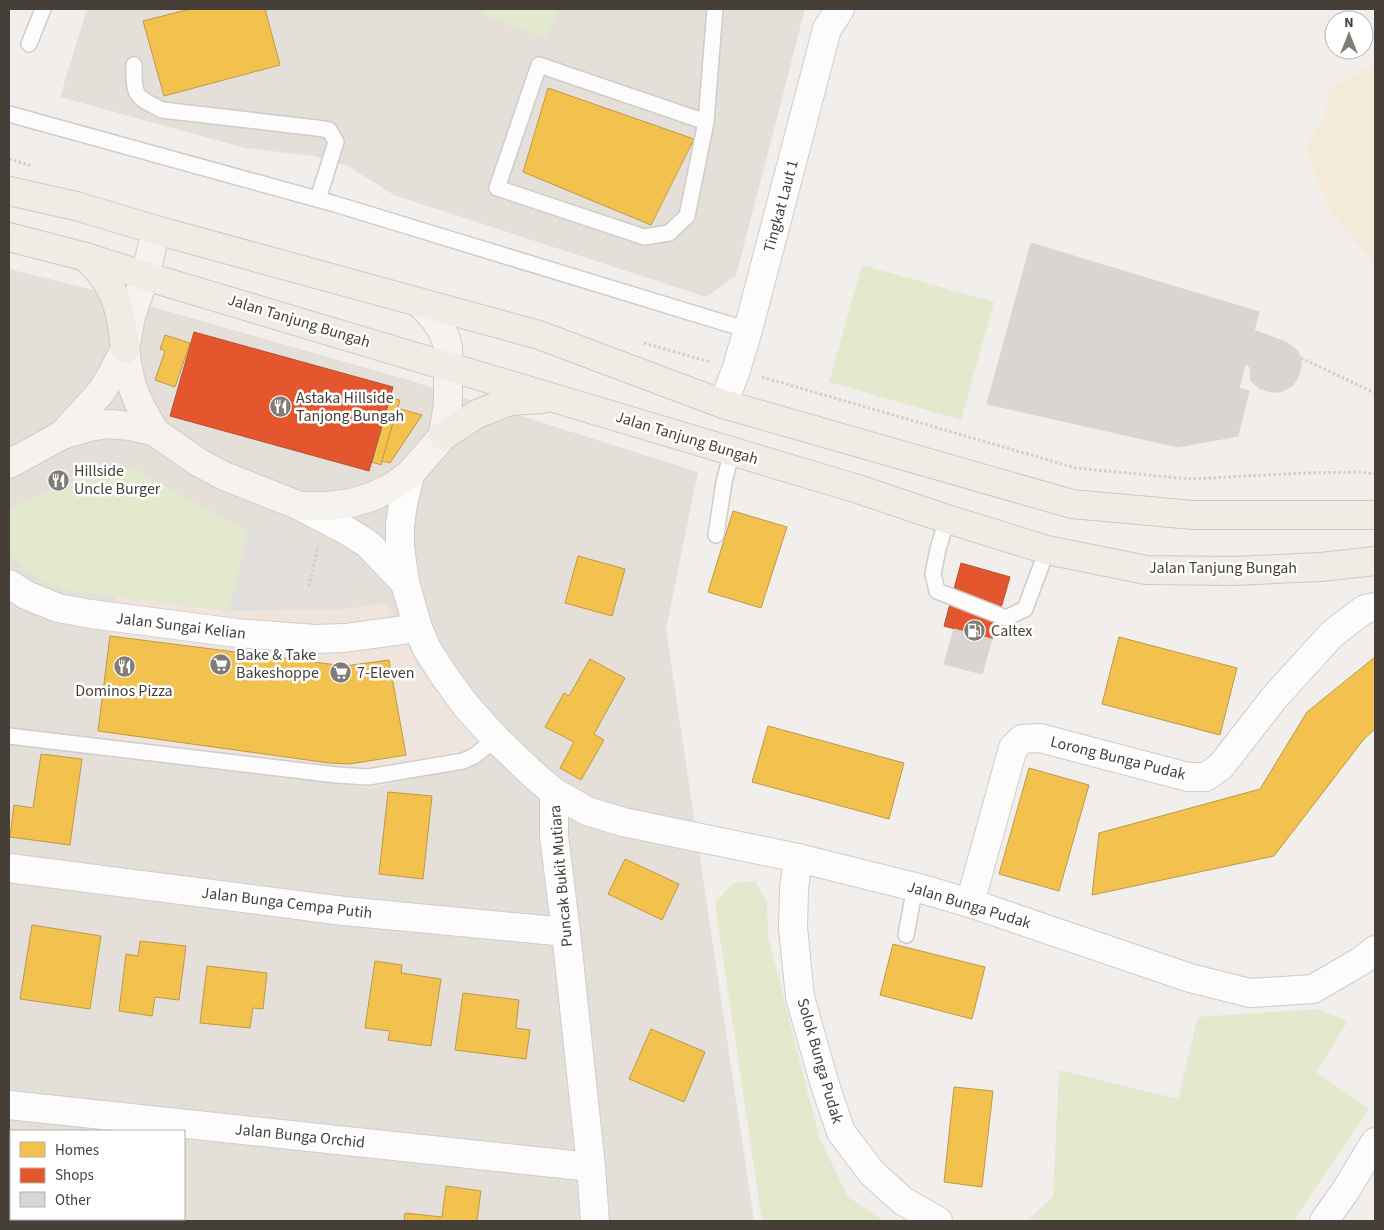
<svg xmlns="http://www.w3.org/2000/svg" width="1384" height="1230" font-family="'Source Sans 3',sans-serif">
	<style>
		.residential { fill: #e5dfd9; fill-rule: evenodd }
		.commercial { fill: #f0e5dc }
		.green { fill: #e2e9cd }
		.sand { fill: #f3ead7 }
		.parking { fill: #e2dfdc }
		.homes { fill: #f2c14e; stroke: #be9a47 }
		.shops { fill: #e4572e; stroke: #b55031 }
		.building { fill: #d9d5d2; stroke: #d9d5d1 }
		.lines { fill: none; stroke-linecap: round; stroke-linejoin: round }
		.lane-casing { stroke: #cfccc9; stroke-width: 18 }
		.street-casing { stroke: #cfccc9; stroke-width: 30 }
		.secondary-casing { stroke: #d1cbc4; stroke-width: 30 }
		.primary-casing { stroke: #d2c8ba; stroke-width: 30 }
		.path { stroke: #d1cecb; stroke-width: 3; stroke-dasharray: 2.5 2.5; stroke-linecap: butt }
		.lane { stroke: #fdfcfc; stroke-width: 15 }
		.street { stroke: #fdfcfc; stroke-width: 28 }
		.secondary { stroke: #f6f3ef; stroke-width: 28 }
		.primary { stroke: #f0ebe5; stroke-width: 28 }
		.labels { text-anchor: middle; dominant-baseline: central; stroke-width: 5; stroke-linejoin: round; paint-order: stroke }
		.street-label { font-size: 16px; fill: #463f38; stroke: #fff }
		.poi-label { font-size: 16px; fill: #463f38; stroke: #fff; text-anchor: start }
	</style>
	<rect width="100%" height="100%" fill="#f1eeeb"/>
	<!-- residential -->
	<g class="residential">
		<path d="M87,9h718l-69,267 -30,21 -312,-102 -46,-29 -34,-10 -69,-8 -185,-51z"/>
		<path d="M9,269l77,19 319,91 293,93 -32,157 88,592h-745zM11,1131h173v88h-173z"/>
	</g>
	<!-- commercial -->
	<path class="commercial" d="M116,596l112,15 116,-2 43,-6 32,65 73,86 -17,12 -103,22 -278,-32z"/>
	<!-- green -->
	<g class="green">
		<path d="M486,9h72l-12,30 -62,-24z"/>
		<path d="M862,265l132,37 -33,118 -132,-38z"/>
		<path d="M121,466l18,5 51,30 58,30 -20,80 -165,-22 -21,-8 -33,-26v-46l95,-41z"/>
		<path d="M755,881l12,22 1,33 51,201 29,60 36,24h-122l-47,-318 18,-20z"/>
		<path d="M1318,1009l30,12 -32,51 53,37 -76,112h-266l26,-24 6,-127 119,29 20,-82z"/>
	</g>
	<!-- sand -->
	<path class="sand" d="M1375,64v200l-44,-52 -17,-41 -9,-27 18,-23 6,-32z"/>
	<!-- parking -->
	<path class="parking" d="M248,531l69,24 25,10 3,5 4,32 -1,4 -4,3 -116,2z"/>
	<!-- homes -->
	<g class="homes">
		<path d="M190,9h75l15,56 -116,31 -21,-75z"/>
		<path d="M548,88l146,51 -43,86 -128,-53z"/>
		<path d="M165,335l25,8 -15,44 -20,-7 10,-29 -5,-2z"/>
		<path d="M390,398l10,2 -19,65 -9,-3z"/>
		<path d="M397,408l25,7 -32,48 -8,-2z"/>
		<path d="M733,511l54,16 -26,81 -53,-16z"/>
		<path d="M578,556l47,13 -13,47 -47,-13z"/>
		<path d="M110,636l235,30 44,-6 17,95 -56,9 -21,-1 -231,-32z"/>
		<path d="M1119,637l118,31 -17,67 -118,-31z"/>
		<path d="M1375,657v72l-11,10 -90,117 -182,39 7,-62 161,-44 47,-77z"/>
		<path d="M590,659l35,19 -31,56 10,6 -23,40 -21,-12 14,-26 -29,-15 19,-34 5,3z"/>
		<path d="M768,726l136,37 -15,56 -137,-37z"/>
		<path d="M41,754l41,5 -12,86 -60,-8 4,-32 19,3z"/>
		<path d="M1029,768l60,17 -30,106 -60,-17z"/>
		<path d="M388,792l44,4 -9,83 -44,-5z"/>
		<path d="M625,859l54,25 -17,36 -54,-26z"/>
		<path d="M32,925l69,11 -11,73 -70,-10z"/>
		<path d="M140,941l46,5 -7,54 -24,-3 -3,19 -33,-5 7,-57 12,2z"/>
		<path d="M893,944l92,23 -13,52 -92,-24z"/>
		<path d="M375,961l27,4 -1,8 40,6 -10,67 -43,-6 2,-9 -25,-3z"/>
		<path d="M207,966l60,7 -4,36 -10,-1 -3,20 -50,-5z"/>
		<path d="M463,993l56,7 -3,28 14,2 -4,29 -71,-9z"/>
		<path d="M651,1029l54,23 -21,50 -55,-23z"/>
		<path d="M954,1087l39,4 -11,96 -38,-5z"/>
		<path d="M446,1186l35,5 -4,30h-73l1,-8 37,4z"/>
	</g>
	<!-- shops -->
	<g class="shops">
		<path d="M194,332l199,55 -24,84 -199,-55z"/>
		<path d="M961,563l49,14 -18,62 -48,-13z"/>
	</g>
	<!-- building -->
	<g class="building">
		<path d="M1031,243l228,69 -20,76 10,3 -11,45 -60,11 -191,-43z"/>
		<path d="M1254,330l32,12 11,8 4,8v10l-4,11 -5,7 -11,6h-10l-12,-4 -8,-7 -1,-14 -5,-3z"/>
		<path d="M954,629l38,10 -10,35 -38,-10z"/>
	</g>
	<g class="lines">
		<defs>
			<g id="lane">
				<path d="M29,44l14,-35"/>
				<path d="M134,65c0,31 0,31 28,45l155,18 12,2 7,12 -18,57"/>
				<path d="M9,114l326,90 413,126"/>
				<path d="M706,122l-167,-57 -42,123 147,49 25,-4 18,-17 19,-94 9,-113"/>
				<path d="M947,519l-9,30 -5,25 4,17 69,27 19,-9 22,-59"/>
				<path d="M716,535l8,-53 8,-31"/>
				<path d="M9,736l328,39 31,2 95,-16 11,-5 22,-17"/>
				<path d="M906,935l9,-48"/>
			</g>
			<g id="street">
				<path d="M723,404l13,-34 12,-40 79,-301 13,-20"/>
				<path d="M410,474l-7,30 -3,21v22l5,36 13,45 9,21 18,28 22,30 29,32 40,38 18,15 33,19 36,11 175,36 117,29 55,16 220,75 60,15 63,-4 48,-28 14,-11"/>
				<path d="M300,506l44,23 24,15 37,39"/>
				<path d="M9,584l17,11 32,13 33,6 146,19 78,6 30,-1 73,-10"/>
				<path d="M554,792v44l12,96 25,235 4,54"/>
				<path d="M798,858l-4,31 -1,39 7,69 25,88 16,47 31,41 31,28 35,20"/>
				<path d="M9,868l335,43 222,21"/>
				<path d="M970,903l43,-155 9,-9 18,-1 148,39h18l15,-11 53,-68 58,-64 33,-25 10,-2"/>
				<path d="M9,1105l582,62"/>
				<path d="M1324,1221l22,-31 29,-48"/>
			</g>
			<g id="secondary">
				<path d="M125,349c1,8 2,16 4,24 4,22 15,40 26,59"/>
				<path d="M62,435l39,-43 11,-18 13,-25 6,-33 14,-40 11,-46"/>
				<path d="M9,464l53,-29 27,-8 20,-3 21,2 25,6 43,30 26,14 76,30h28l23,-3 20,-6 21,-10 18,-13 33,-38 5,-32v-58l-5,-14 -7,-11 -16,-18"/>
			</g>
			<g id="primary">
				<path d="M9,191l67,15 80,24 383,105 184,69 349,100 121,11h182"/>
				<path d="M9,237l77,20 59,19 713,213 89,30 100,31 99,20 88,1 87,-4 54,-6"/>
				<path d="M86,257c6,7 13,13 18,21 16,21 18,46 21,71"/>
				<path d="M443,436l34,-22 33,-13 32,-2"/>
			</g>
		</defs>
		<!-- lane casing -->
		<use href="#lane" class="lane-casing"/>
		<!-- street casing -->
		<use href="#street" class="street-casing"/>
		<!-- secondary casing -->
		<use href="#secondary" class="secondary-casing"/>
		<!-- primary casing -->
		<use href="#primary" class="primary-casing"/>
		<!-- path -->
		<g class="path">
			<path d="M9,159l24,7"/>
			<path d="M644,343l66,19"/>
			<path d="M1301,358l74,35"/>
			<path d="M762,377l314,91 114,11 116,-6 53,-1 16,2"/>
			<path d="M309,586l9,-40"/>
		</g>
		<!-- lane -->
		<use href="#lane" class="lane"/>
		<!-- street -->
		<use href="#street" class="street"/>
		<!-- secondary -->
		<use href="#secondary" class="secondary"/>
		<!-- primary -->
		<use href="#primary" class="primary"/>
	</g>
	<!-- icons -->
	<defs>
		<symbol id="restaurant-disc" viewBox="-11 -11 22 22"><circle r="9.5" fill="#827c77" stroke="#fff"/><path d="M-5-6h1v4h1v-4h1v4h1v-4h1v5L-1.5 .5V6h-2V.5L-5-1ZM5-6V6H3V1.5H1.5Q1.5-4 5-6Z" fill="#fff"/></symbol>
		<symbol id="fuel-disc" viewBox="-11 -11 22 22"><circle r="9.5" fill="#827c77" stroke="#fff"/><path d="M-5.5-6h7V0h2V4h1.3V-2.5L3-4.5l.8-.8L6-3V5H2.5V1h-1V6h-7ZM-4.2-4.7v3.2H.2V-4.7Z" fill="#fff"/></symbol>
		<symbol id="supermarket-disc" viewBox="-11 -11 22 22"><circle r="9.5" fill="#827c77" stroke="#fff"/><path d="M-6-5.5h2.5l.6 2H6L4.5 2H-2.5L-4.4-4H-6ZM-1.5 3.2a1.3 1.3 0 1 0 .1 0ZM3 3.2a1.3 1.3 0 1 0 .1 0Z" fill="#fff"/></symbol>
	</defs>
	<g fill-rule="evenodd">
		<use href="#restaurant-disc" x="268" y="394" width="25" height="25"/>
		<use href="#restaurant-disc" x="46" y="468" width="25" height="25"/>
		<use href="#fuel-disc" x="962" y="618" width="25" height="25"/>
		<use href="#supermarket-disc" x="208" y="652" width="25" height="25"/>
		<use href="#restaurant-disc" x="112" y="654" width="25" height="25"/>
		<use href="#supermarket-disc" x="328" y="660" width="25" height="25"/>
	</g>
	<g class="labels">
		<!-- street labels -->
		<g class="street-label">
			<text transform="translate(781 206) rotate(-75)">Tingkat Laut 1</text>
			<text transform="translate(299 321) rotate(17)">Jalan Tanjung Bungah</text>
			<text transform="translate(687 438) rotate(17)">Jalan Tanjung Bungah</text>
			<text x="1223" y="568">Jalan Tanjung Bungah</text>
			<text transform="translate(181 626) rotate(7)">Jalan Sungai Kelian</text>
			<text transform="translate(1118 758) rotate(14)">Lorong Bunga Pudak</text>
			<text transform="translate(561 876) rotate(-95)">Puncak Bukit Mutiara</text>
			<text transform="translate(287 903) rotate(7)">Jalan Bunga Cempa Putih</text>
			<text transform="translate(969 905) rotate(17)">Jalan Bunga Pudak</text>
			<text transform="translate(820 1061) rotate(74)">Solok Bunga Pudak</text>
			<text transform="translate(300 1136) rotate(6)">Jalan Bunga Orchid</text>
		</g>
		<!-- poi labels -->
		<g class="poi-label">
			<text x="296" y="398">Astaka Hillside<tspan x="296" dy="18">Tanjong Bungah</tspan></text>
			<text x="74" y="471">Hillside<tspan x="74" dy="18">Uncle Burger</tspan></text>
			<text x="991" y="631">Caltex</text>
			<text x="236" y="655">Bake &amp; Take<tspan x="236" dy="18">Bakeshoppe</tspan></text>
			<text x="357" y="673">7-Eleven</text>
			<text x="124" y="691" text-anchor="middle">Dominos Pizza</text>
		</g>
	</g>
	<!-- border -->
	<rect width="1384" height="1230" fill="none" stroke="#463f38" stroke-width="20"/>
	<!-- legend -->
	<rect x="10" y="1130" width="175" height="90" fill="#ffffff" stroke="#b5b2af"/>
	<rect x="20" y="1142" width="25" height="15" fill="#f2c14e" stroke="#b5b2af"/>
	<text x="55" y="1155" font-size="15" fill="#463f38">Homes</text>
	<rect x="20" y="1168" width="25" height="15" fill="#e4572e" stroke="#b5b2af"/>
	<text x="55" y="1180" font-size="15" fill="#463f38">Shops</text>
	<rect x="20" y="1192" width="25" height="15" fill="#d9d5d2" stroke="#b5b2af"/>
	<text x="55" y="1205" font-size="15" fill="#463f38">Other</text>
	<!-- north arrow -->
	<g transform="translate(1349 35)"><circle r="24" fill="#ffffff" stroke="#b5b2af"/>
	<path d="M0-4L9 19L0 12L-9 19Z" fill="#827c77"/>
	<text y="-8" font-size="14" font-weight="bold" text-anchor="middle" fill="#463f38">N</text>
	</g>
</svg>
